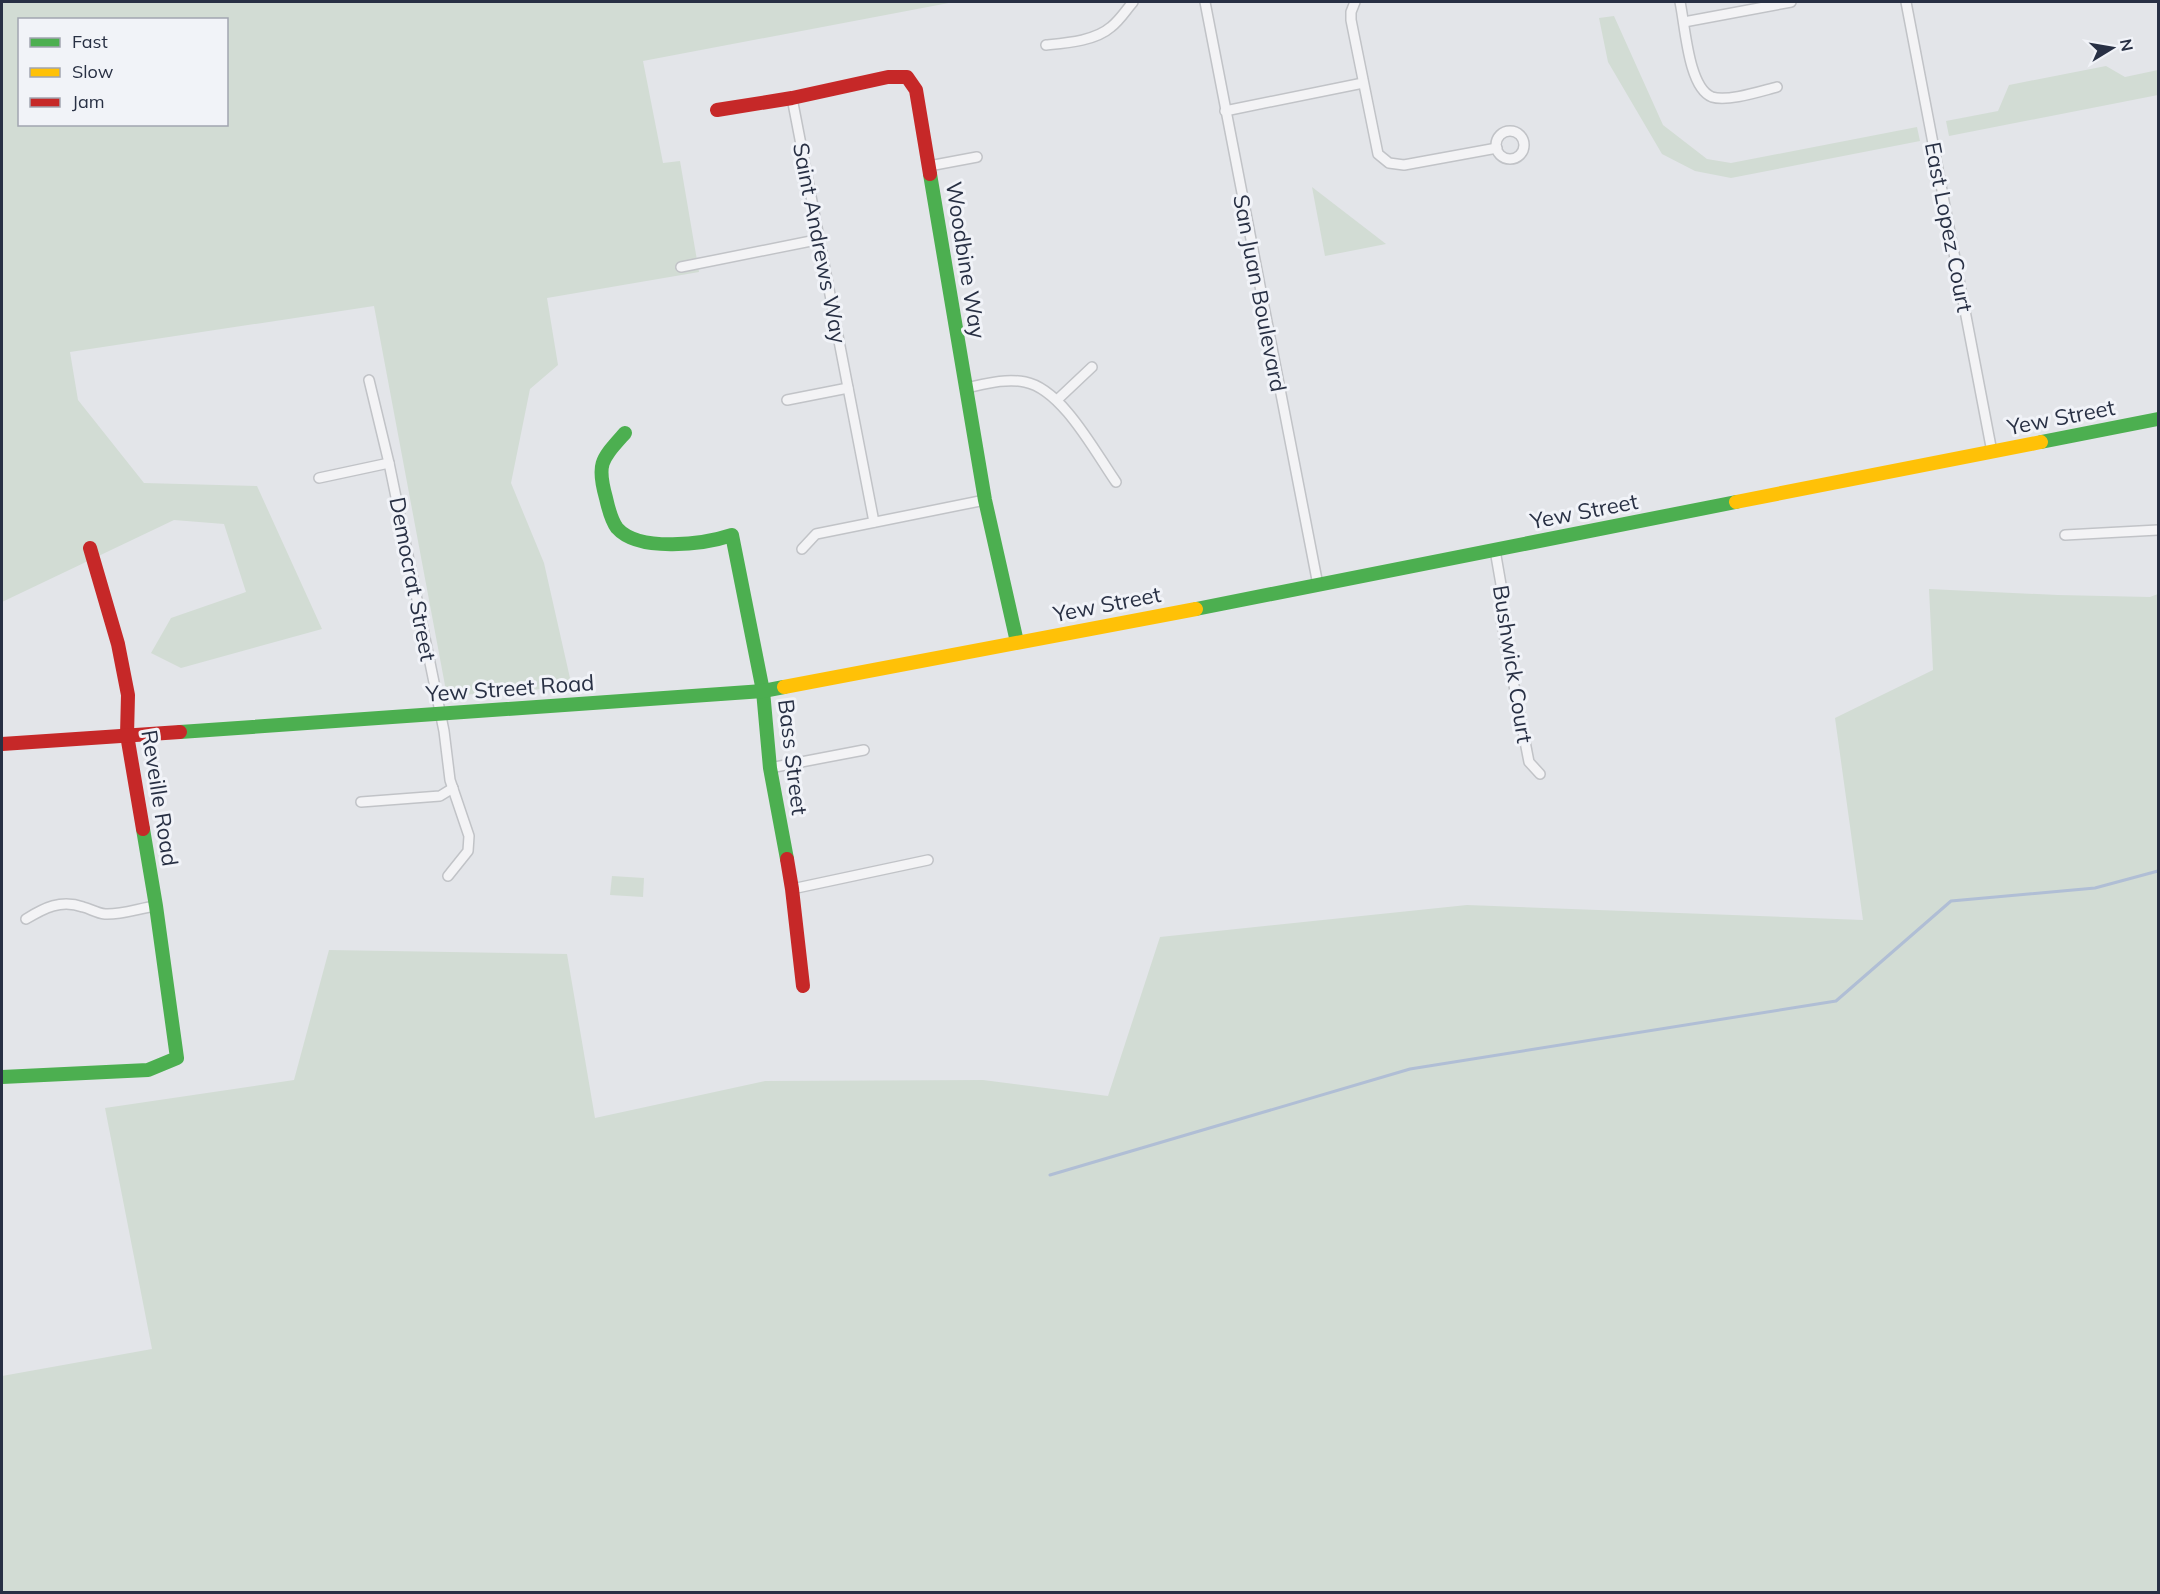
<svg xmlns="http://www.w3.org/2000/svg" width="2160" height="1594" font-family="Mulish,sans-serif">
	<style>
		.green { fill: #d2dcd4; fill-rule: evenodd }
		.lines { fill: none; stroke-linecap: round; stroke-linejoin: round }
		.stream { stroke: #b0bed5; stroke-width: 3 }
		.street-casing { stroke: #c1c3c7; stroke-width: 12 }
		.street { stroke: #f3f3f5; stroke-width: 9 }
		.fast { stroke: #4caf50; stroke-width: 14 }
		.slow { stroke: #ffc107; stroke-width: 14 }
		.jam { stroke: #c62828; stroke-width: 14 }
		.labels { text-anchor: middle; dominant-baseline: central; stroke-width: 6; stroke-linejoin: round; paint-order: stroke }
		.street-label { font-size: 22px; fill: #283044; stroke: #f1f3f8 }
	</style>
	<rect width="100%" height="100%" fill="#e3e5e9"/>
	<!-- green -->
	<g class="green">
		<path d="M2,2h952l-311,59 20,102 17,-2 19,111 -152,26 11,67 -28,24 -19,94 33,80 28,124 -125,9 -73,-390 -304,46 8,48 66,83 113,3 65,143 -141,39 -30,-15 20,-35 75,-26 -22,-68 -50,-4 -172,82zM20,20h206v104h-206z"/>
		<path d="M1614,16l49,109 44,34 24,4 186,-36 3,14 -189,37 -36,-7 -33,-17 -54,-92 -9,-44z"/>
		<path d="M2106,66l19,11 33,-7v25l-209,41 -3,-15 52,-10 11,-26z"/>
		<path d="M1312,187l74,57 -61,12z"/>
		<path d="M1929,589l129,6 92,2 8,-3v998h-2156v-216l150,-27 -47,-241 189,-28 35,-130 238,4 28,164 170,-37 218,-1 125,16 52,-159 307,-32 396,15 -28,-202 98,-48z"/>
		<path d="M612,876l32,2 -1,19 -33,-2z"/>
	</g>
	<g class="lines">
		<!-- stream -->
		<path class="stream" d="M1050,1175l360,-106 426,-68 115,-100 144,-13 63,-17"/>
		<defs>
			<g id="street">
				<path d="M1205,2l113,583"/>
				<path d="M1355,2l-4,10v8l27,134 11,9 15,2 93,-17"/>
				<path d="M1680,2c5,22 8,86 32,95 16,5 49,-6 65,-10"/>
				<path d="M1906,2l86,450"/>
				<path d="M1684,22l107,-20"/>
				<path d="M1046,45c20,-2 49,-4 65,-18 9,-7 15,-17 22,-25"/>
				<path d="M792,98l82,424"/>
				<path d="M1225,111l138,-28"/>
				<circle cx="1510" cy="145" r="14"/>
				<path d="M929,166l48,-9"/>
				<path d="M681,267l140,-28"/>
				<path d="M369,380l20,83 55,268 6,49 19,56 -1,15 -20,25"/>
				<path d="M966,388c19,-4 39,-10 59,-6 37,7 70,70 91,100"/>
				<path d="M787,400l61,-12"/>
				<path d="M1057,400l35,-33"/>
				<path d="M319,478l70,-15"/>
				<path d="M2065,535l93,-5"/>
				<path d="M802,549l14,-15 169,-34"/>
				<path d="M1495,550l8,46 -2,23 28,143 11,12"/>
				<path d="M770,768l94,-18"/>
				<path d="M361,802l79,-6 13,-8"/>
				<path d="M792,889l136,-29"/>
				<path d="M26,919c18,-11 35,-20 57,-12 8,2 13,6 22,7 16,1 35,-6 51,-8"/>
			</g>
		</defs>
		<!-- street casing -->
		<use href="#street" class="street-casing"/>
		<!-- street -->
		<use href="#street" class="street"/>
		<!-- fast -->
		<g class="fast">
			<path d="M930,174l55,326 32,142"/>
			<path d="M625,433c-23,26 -29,30 -19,65 2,9 5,22 11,30 22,25 88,16 115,7l31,156 7,77 17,91"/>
			<path d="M2041,442l117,-23"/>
			<path d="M1196,609l540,-107"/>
			<path d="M180,732l583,-41 21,-4"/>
			<path d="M2,1077l146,-7 29,-12 -21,-152 -13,-77"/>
		</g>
		<!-- slow -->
		<g class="slow">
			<path d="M1736,502l305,-60"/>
			<path d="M784,687l412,-78"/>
		</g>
		<!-- jam -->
		<g class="jam">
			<path d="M717,110l75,-12 96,-21h19l9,13 14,84"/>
			<path d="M90,548l28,96 10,51 -1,40 16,94"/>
			<path d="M2,744l178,-12"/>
			<path d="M787,859l5,30 11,97"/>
		</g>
	</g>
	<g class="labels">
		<!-- street labels -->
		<g class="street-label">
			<text transform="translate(1949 227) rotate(79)">East Lopez Court</text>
			<text transform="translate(820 243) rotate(79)">Saint Andrews Way</text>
			<text transform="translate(966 260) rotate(81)">Woodbine Way</text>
			<text transform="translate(1260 293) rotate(79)">San Juan Boulevard</text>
			<text transform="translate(2061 417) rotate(-11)">Yew Street</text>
			<text transform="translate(1584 511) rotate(-11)">Yew Street</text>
			<text transform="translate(413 579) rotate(79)">Democrat Street</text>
			<text transform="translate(1107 604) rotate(-11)">Yew Street</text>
			<text transform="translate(1513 664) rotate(81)">Bushwick Court</text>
			<text transform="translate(510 688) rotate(-4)">Yew Street Road</text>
			<text transform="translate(793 757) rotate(83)">Bass Street</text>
			<text transform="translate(160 798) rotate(81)">Reveille Road</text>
		</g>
	</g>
	<!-- border -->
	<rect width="2160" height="1594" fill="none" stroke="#283044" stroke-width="6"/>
	<!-- legend -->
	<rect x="18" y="18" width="210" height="108" fill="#f1f3f8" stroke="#a1a5b0" stroke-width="1.5"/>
	<rect x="30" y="38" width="30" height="9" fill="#4caf50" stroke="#a1a5b0" stroke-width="1.5"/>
	<text x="72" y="48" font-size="18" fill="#283044">Fast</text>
	<rect x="30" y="68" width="30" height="9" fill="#ffc107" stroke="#a1a5b0" stroke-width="1.5"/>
	<text x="72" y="78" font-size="18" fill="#283044">Slow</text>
	<rect x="30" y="98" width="30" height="9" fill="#c62828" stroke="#a1a5b0" stroke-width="1.5"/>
	<text x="72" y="108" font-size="18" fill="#283044">Jam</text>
	<!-- north arrow -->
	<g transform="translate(2112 48) rotate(79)" stroke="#f1f3f8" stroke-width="4.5" paint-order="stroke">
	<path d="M0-4.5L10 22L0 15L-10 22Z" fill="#283044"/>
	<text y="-9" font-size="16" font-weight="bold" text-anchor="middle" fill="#283044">N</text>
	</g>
</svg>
